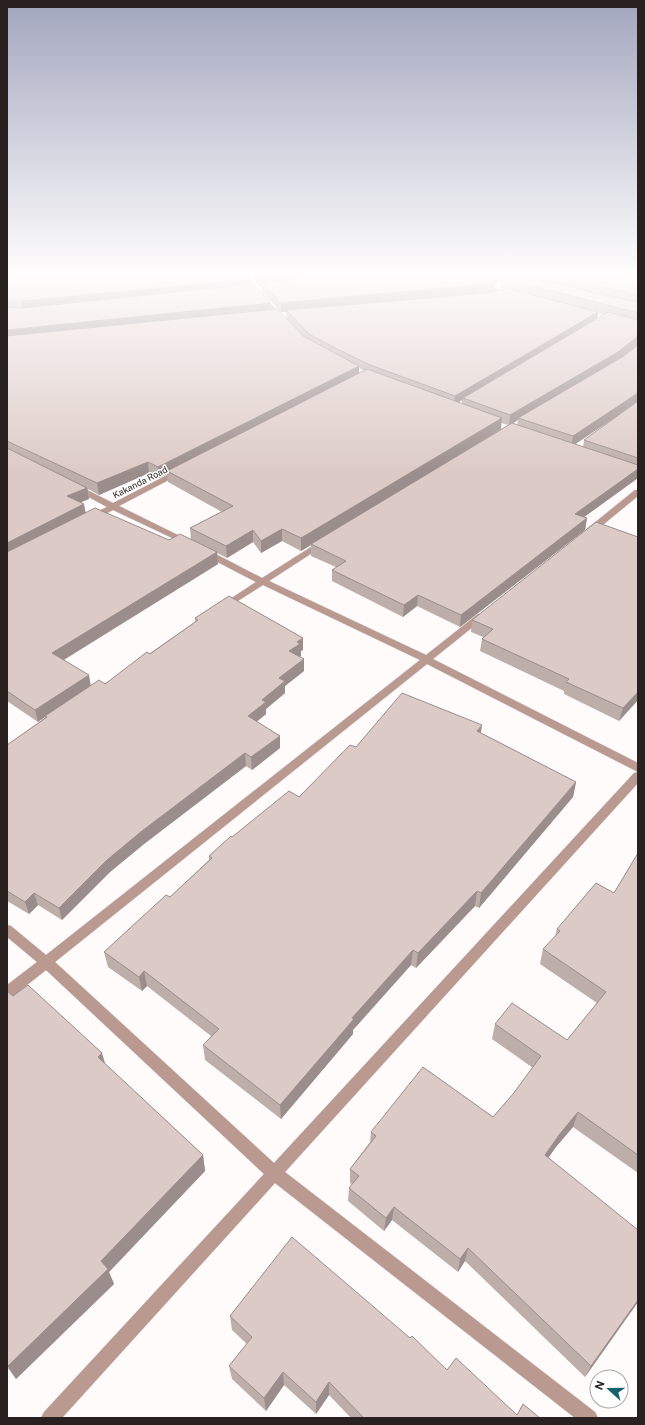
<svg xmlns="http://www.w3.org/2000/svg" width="645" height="1425" font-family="'Public Sans',sans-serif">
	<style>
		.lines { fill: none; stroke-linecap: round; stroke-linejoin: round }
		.minor-casing { stroke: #dcd8d7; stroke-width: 1 }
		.minor { fill: #ba9991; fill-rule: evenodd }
		.wall { fill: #bdaeaa; fill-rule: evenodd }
		.shaded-wall { fill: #9a8d8b }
		.building { fill: #dccac6; stroke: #9a8d8b }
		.labels { text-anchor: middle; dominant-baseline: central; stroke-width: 3; stroke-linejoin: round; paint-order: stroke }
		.far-street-label { font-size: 9px; fill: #282120; stroke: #fff }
	</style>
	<rect width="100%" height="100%" fill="#fefbfa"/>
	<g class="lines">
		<defs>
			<g id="minor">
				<path d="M244,274h4l9,15 27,29v2h-4l-27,-29z"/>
				<path d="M461,274l10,1 9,9 35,9 -3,2 -36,-9 -9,-9z"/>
				<path d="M177,470h3l4,2 -65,34 71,35 1,2 -4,2 -74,-35 -19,10h-6v-4l19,-9 -35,-19 4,-2h3l34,17z"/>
				<path d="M635,490h3v6l-45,37h-6v-4z"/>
				<path d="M319,542h6l1,2 -57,37 157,74 52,-41h6l1,2 -1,2 -51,41 205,104v9l-211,-108 -372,298 219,201 360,-390 4,-1v11l-353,389 310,240 3,6h-23l-300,-235 -213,235h-21l3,-6 220,-238 -218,-204 -34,27 -5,2v-14l30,-23 -30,-25v-12l4,1 35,29 374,-295 -157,-75 -38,24 -3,1 -4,-3 38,-25 -54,-28 -1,-2 1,-2h6l54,28z"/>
			</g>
		</defs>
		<!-- minor casing -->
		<use href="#minor" class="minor-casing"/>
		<!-- minor -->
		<use href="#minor" class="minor"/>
	</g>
	<!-- wall -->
	<g class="wall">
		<path d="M7,274l242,11 23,25 32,27 -18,-19v-6h-5l-19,-20v-6h-4l-8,-12h388v71l-16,12 16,-12v133l-54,39 3,1 -2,12 -125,97 -43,-21 -14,11 -71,-36v-11l4,-3 -25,-11v-11l-10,6 -19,-10 -21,12 -8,-11 -26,16 -10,-5 1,11 -154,96 27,26 14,-2 90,-62v-4l108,20v12l-2,1v5l-1,1 4,2v12l-19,15v7l-19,16v5l-9,8 23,14v12l-28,22 -6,-4 -102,78 -34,28 -48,48 -24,-15 -9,9 -22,-13v-156l38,-27v-1l-7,5 -31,-21zM499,282h2l-1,6 4,1 -11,3 1,-6 2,1v-4zM491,292l-2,1 -34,3zM598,313l6,2 -7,4zM359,368l5,3 -5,2zM462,400v4l-3,-2zM624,411l-40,29 -1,7 -8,-3zM518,420l-1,5 -4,-2zM501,423l7,2 -7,4zM149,473l10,5 8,-4 1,8 54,30 -32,16 1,12h-22l-83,-27 -5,-11 8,-3 -1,-10 11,6z"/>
		<path d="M638,537v163l-19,21 -55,-27v-3l-84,-40 2,-12 1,-2 -12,-5 1,-12z"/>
		<path d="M481,733l95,49 -3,15 -94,111 -4,-2 -59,62 -5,-3 -58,65v4l-72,85 -76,-59 -2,-15 8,-9 -64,-50 -5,5 -34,-24 -4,-15 66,-55 39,-37v-4l23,-19 67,-40 57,-50z"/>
		<path d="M638,853v320l-65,-46 -18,21 -7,10 90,144 -53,75 -120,-116 -7,11 -66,-52 -8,11 -36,-30 1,-13 3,-4 -2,-1v-14l20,-27 1,-10 122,-15 20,-23 20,-26 -41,-29 3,-15 72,16 30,-37 -57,-39 3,-15 12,-12 2,-8 57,-36z"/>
		<path d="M7,991l6,5 92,68 98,91 2,16 -96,101 5,12 -98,95 -9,-12z"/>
		<path d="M230,1316l217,54 70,45 23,3h-189l-22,-23 -13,19 -32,-29 -18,26 -34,-32 -3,-13 18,-22 -15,-14z"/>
	</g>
	<!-- shaded-wall -->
	<g class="shaded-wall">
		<path d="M7,274h74l-74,8z"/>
		<path d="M292,274h85l-115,9v3h-4l-1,-9z"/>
		<path d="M497,274h3l-1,8 -3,1v4z"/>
		<path d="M249,279l1,9 -226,22 -2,-9z"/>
		<path d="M494,283l-1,9 -206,20 -1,-2v2h-5l-1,-9z"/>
		<path d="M271,303l1,10 -265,26v-9z"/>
		<path d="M598,312l-1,8 -134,78 -1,2 -8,5 1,-9z"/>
		<path d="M638,336v9l-22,17 -98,56v2l-9,6 1,-11z"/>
		<path d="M359,366v10l-192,95v3l-8,4 -1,-11z"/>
		<path d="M638,393v9l-67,45 2,-11z"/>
		<path d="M502,418l-1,11 -200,122v-13z"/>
		<path d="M148,462l1,11 -50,22 -2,-12z"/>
		<path d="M638,469v9l-65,47 2,-11z"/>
		<path d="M87,488l2,11 -20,8 -2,-11z"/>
		<path d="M84,504l2,11 -79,41v-13z"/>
		<path d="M587,518l-2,12 -125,97 1,-12z"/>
		<path d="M282,529v12l-21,12v-12z"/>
		<path d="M253,530v12l-26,16 -1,-12z"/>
		<path d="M217,552l1,12 -163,101 -3,-12z"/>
		<path d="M418,595l-1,11 -14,11 1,-12z"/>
		<path d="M303,638v12l-2,1v5l-11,7 -1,-12 8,-9z"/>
		<path d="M304,659v12l-19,15v7l-19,16v5l-18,14v-12l31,-38z"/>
		<path d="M89,675l2,12 -46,29v1l-7,5 -3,-12z"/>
		<path d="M638,692v8l-19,21 4,-13z"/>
		<path d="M482,725l-2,15 -3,-9z"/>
		<path d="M280,736v12l-28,22 -1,-13z"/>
		<path d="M245,753l1,13 -102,78 -34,28 -48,48 -3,-12 48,-48 35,-29z"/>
		<path d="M576,782l-3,15 -94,111 2,-15z"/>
		<path d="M477,891l-2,15 -59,62 2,-15z"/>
		<path d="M34,893l4,12 -9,9 -4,-12z"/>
		<path d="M413,950l-2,15 -58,65v4l-72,85 -1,-14 72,-87z"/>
		<path d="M144,971l3,15 -5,5 -3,-14z"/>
		<path d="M102,1053l5,17 -9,-13z"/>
		<path d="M578,1112l-5,15 -18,21 -14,21 4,-14 14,-20z"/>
		<path d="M203,1155l2,16 -96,101 5,12 -98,95 -8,-13 93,-105z"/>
		<path d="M394,1207l-2,13 -8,11 2,-13z"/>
		<path d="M468,1248l-3,13 -7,11 2,-13z"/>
		<path d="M638,1300v2l-53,75 6,-11z"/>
		<path d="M283,1372l1,13 -18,26 -2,-13z"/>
		<path d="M329,1382v13l-13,19v-12z"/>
	</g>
	<!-- building -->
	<g class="building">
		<path d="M46,274h201l2,5 -227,22h-15v-22l19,-4z"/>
		<path d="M255,274h37l-35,3z"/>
		<path d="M350,274h121l5,4 18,5 -214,20 -18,-20z"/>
		<path d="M482,274h15v3z"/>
		<path d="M530,274h108v21l-89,-21z"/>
		<path d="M501,278l48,3 46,12 43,9v11z"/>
		<path d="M253,284l18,19 -264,27v-23l15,1z"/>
		<path d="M506,288l92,24 -143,84 -85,-31 -35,-17 -26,-14 -23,-24 203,-17z"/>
		<path d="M277,309l26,27 56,30 -201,101 -10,-5 -51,21 -90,-42v-105z"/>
		<path d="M608,312l30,8v16l-20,16 -108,63 -47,-17z"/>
		<path d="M638,345v48l-65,43 -55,-18 106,-62z"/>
		<path d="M367,369l135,49 -201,120 -19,-9 -21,12 -8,-11 -27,16 -36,-18 43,-22 -66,-35z"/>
		<path d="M638,401v57l-54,-18z"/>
		<path d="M512,423l126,42v4l-63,45 12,4 -126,97 -43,-20 -14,10 -72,-35 14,-9 -35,-17z"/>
		<path d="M7,448l80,40 -20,8 17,8 -77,39z"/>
		<path d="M95,508l74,32 11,-6 37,18 -165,101 37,22 -54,35 -28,-19v-139z"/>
		<path d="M596,522l42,15v155l-15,16 -57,-26 3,-3 -87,-40 11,-10 -21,-9z"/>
		<path d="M229,596l74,42 -6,4 3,2 -11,7 15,8 -25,19 6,3 -23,19 4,2 -18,14 32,20 -29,21 -6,-4 -103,78 -35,29 -48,48 -25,-15 -9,9 -18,-11v-146l40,-28 -2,-1 54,-36 6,4 42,-32 3,2 48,-34 -3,-2z"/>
		<path d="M402,693l80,32 -5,6 99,51 -95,111 -4,-2 -59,62 -5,-3 -61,68 2,1 -74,86 -77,-60 16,-16 -75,-58 -5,6 -35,-25 62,-57 4,2 42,-39 -3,-2 22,-20 1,1 57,-46 10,6 51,-52 6,2z"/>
		<path d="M638,853v302l-60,-43 -19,23 -14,20 93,75v70l-47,66 -123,-118 -8,11 -66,-52 -8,11 -37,-30 10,-12 -9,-7 26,-33 -5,-4 52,-65 70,50 20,-23 28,-38 -46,-32 17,-21 55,37 39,-48 -63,-43 17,-18 -3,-2 39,-46 18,10z"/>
		<path d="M28,985l74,68 -4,4 105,98 -102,106 7,8 -100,97 -1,-1v-374l6,5z"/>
		<path d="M292,1237l118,101 2,-2 35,34 9,-12 61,57 6,-11 17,14h-176l-35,-36 -13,20 -33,-30 -19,26 -35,-32 23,-29 -22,-21z"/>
	</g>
	<!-- sky -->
	<linearGradient id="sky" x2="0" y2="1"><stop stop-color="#a2a6be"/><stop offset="0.58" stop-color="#fffdfd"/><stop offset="1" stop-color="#fffdfd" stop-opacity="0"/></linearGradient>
	<rect width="645" height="473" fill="url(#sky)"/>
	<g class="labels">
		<!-- far-street labels -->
		<g class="far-street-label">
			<text transform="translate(140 482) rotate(-27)">Kakanda Road</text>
		</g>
	</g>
	<!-- border -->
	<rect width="645" height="1425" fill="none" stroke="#282120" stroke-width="16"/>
	<!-- north arrow -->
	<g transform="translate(609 1389) rotate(291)"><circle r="19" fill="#ffffff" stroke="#a9a6a6"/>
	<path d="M0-3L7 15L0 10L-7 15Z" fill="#17616f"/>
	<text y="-6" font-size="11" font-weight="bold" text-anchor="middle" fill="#282120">N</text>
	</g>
</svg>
